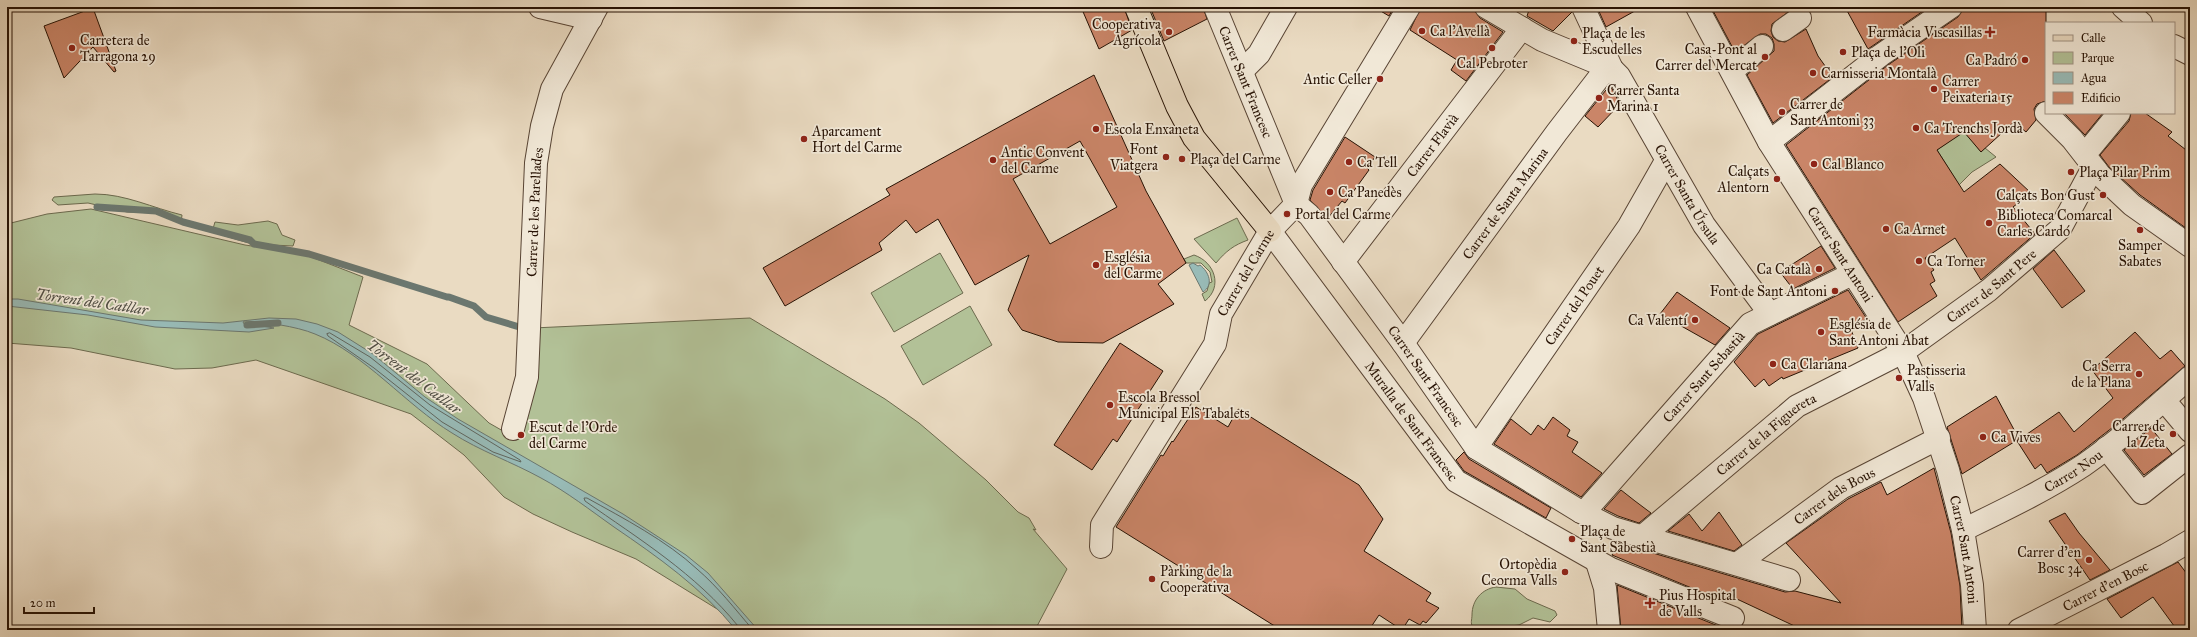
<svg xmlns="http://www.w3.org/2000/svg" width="2197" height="637" font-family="'IM FELL Great Primer',serif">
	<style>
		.green { fill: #b2c197; stroke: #6c6a4e }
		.water { fill: #98bbb7; stroke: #6b776f }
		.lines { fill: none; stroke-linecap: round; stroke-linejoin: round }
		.shore { stroke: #60665e; stroke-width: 1 }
		.stream { stroke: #6b776f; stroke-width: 7 }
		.building { fill: #ca8568; stroke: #271204; fill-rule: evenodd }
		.minor-casing { stroke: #584434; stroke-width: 24 }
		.major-casing { stroke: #271204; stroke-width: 24 }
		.minor { stroke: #f1e8d7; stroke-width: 22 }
		.major { stroke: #eadbc2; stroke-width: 22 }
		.poi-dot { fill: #8f2418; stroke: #f1e8d7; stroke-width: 1.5 }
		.labels { text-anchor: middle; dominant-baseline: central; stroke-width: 3.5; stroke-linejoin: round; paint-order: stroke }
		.poi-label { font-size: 14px; fill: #271204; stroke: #f1e8d7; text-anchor: start }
		.street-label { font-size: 14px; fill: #271204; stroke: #f1e8d7 }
		.water-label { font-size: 15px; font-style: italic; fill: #4f4d43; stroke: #f1e8d7 }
	</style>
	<rect width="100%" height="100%" fill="#eadbc2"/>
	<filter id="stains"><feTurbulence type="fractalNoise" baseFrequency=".005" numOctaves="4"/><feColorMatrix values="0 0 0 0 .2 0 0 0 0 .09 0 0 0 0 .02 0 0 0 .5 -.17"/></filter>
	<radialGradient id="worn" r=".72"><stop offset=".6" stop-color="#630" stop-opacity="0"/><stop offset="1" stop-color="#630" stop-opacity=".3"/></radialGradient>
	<!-- green -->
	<g class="green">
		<path d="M1970,126l4,17 7,9 4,-4 11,9 -24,15 -13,13 -22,-35z"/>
		<path d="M95,194c30,0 58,14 87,21l-1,8 -22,-10 -32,-1 -39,-9 -30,2 -6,-5 2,-3z"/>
		<path d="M91,209l154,36 53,8 16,5 49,19 -14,48 78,39 62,59 14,8 30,-103 217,-10 135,81 34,24 67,57 32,32 11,6 7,12 -3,-1 34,40 -32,61h-288l-4,-5 -107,-66 -64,-27 -39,-18 -29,-17 -40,-42 -53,-41 -155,-54 -44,8 -37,1 -104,-21 -64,-5v-119l40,-10z"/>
		<path d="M1237,218l11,22c-14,5 -22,11 -32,23l-22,-24z"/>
		<path d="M268,221l9,3 5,11 13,5 -2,6 -41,-2 -40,-12 3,-10 23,3z"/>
		<path d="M940,253l23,40 -69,39 -23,-39z"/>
		<path d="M1194,255c21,7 29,32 11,46l-3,-7 5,-3 2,-8 3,-1 -2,-10 -9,-9h-15l-2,-4z"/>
		<path d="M970,306l22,39 -69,40 -22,-39z"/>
		<path d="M1496,587l19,2 12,10 28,12 2,4 -7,7 -17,-4 -14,7 -34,4 -12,-2c-3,-4 -1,-7 -1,-12 0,-15 10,-26 24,-28z"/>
	</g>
	<!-- water -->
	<g class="water">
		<path d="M1193,263l5,3 2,-1c9,7 14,20 3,27l-14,-27z"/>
		<path d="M7,299h11l123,21 82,3 46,-5 27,1 21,5 21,8 35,22 52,43 33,22 165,95 63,41 22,18 50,57h-22c-34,-42 -78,-73 -122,-103 -24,-17 -47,-35 -73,-49 -29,-16 -61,-27 -89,-45 -46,-28 -87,-79 -137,-99 -19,-8 -51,-12 -71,-13l-1,2 31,5 -25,4 -94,-5 -67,-12 -81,-9z"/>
	</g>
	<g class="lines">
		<!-- shore -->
		<g class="shore">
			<path d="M330,333l40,24 60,48 90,55 1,2 -28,-10 -51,-30 -68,-54 -46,-32 -1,-2z"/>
			<path d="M739,630l-1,-4c-42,-52 -99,-87 -153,-125l-1,-3h3c36,20 80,43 110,71 21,18 38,40 56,61"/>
		</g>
		<!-- stream -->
		<g class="stream">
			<path d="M97,207l59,4 27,11 67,18 4,4 55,10 138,43"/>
			<path d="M449,297l25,9 12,11 40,12"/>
			<path d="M247,325l31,-2"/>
		</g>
	</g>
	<!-- building -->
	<g class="building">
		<path d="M1081,7h43l8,23 -33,19z"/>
		<path d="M1150,7h53l4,12 -43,22z"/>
		<path d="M1374,7h20l-5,9z"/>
		<path d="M1421,7h46l8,4 5,7 23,14 -37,49 -15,-11 6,-10 -47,-30z"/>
		<path d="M1530,7h41l1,5 -19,19 -26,-15z"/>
		<path d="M1597,7h45l-36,20z"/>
		<path d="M1711,7h84l-23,17 -1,7 2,6 5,4 7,1 21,-13 12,27 15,21 -60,46 -26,-48 27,-24v-7l-2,-6 -6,-4h-6l-25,18z"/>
		<path d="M1845,7h84l-61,42z"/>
		<path d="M1963,7h83v94l-9,3 -3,5 2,11 -10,12 -12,-10 -33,30 -17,-20 -27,18 27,42 36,-28 31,29 -18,14 22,27 -54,46 -26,-42 -30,20 9,12 -3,2 4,9 -5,3 7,12 -39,26 -112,-177 102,-80 70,-48z"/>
		<path d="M93,8l23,63 -2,1 -21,-25 -29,31 -20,-52z"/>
		<path d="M1094,75l52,116 40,72 -28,21 16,20 -71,39 -45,-1 -36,-12 -14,-20 21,-55 -54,30 -37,-66 -22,14 -10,-13 -27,23 3,7 -97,56 -22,-38 127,-73 -4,-6zM1080,141l37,66 -67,37 -37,-65z"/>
		<path d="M1610,85l10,19 -22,23 -13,-11z"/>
		<path d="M2064,113h39l-18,22z"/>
		<path d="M2131,113h14l27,19 -4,4 22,17v78l-50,-36 -31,-28 -9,-12 29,-34z"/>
		<path d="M1345,137l30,20 -8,11 2,2 -24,33 -3,-2 -15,18 -17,-19 3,-10z"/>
		<path d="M1821,246l14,22 -42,21 -13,-17z"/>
		<path d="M2054,250l31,41 -23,17 -29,-39z"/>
		<path d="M1848,290l19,29 -17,8 8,21 -75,31 -1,-2 -13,9 -5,-7 -9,8 -21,-25 24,-28z"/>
		<path d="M1677,292l53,36 -15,17 -55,-31z"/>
		<path d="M2135,332l25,27 11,-9 14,16 -68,58 -40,31 -30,18 -6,-9 -6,5 -18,-28 42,-29 15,20 39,-34 -21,-28z"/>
		<path d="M1120,343l43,28 -46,71 -4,-3 -21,31 -38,-25z"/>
		<path d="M1996,396l23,43 -57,35 -15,-47z"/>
		<path d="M1196,407l32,20 10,-18 121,76 24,34 -19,32 67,42 -5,8 13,7 -13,15 -3,-2 -3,4 -11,-6 -7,11 -23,-15 -10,15h-88l-165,-103 45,-72 2,1 9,-15 1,1z"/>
		<path d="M1553,417l17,13 -3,6 11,6 -6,10 30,21 -21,24 -87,-53 17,-25 20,16 7,-10 6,5z"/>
		<path d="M2151,428l21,26 -28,21 -20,-25z"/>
		<path d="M1464,452l5,7 82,49 -5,10 -82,-47 -8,-11z"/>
		<path d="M1934,468l17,65 9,53 2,44h-159l-81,-38 1,9 -111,-46 7,-12 166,49 10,-1 46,12 -55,-60 62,-44 33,-17 6,13z"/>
		<path d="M1621,490l14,11 16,12 -12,10 -21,-7 -14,-7z"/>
		<path d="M1719,512l23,33 -8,6 -66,-20 21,-17 13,17z"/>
		<path d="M2065,513l14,20 31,37 -20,10 -41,-59z"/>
		<path d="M2178,562l12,16v52h-13l-24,-33 -32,21 -14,-19z"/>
		<path d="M1617,585l111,45h-107z"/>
	</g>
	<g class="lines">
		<defs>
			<g id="minor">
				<path d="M540,7l51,12"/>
				<path id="s1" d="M1215,7l81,197 13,11 94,128 73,105 105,64 32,16 176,52"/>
				<path d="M1486,7l56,33 70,29"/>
				<path id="s2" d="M1583,7l29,62 7,7 85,149 66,89"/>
				<path id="s3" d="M1697,7l72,135 134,210 21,46 24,72 15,60 9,55 3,45"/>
				<path d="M2123,7l18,16"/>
				<path d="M1783,30l17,-12"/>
				<path d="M2174,46l16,8"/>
				<path d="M1242,71l17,-17 27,-47"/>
				<path d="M1732,71l30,-25"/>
				<path d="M2046,113l26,26 28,36 32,30 58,41"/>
				<path d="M1769,142l112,-87 70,-48"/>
				<path d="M2083,152l8,-5 28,-34"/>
				<path id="s4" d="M1270,231l186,250 155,88 122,49"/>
				<path id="s5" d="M1343,262l179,-234"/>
				<path id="s6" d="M1403,343l154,-211 44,-57 11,-6"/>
				<path d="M2164,400l26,31"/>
				<path id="s7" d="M513,429l14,-52 9,-214 6,-37 10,-37 45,-82"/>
				<path id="s8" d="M1476,448l153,-222 37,-65"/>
				<path d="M2106,448l36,45 48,-38"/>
				<path id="s9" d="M1581,512l7,-4 162,-184 102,-50"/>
				<path id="s10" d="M1963,530c41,-20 83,-40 121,-65 37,-26 72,-58 106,-88"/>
				<path id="s11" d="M1643,536l154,-130 106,-54 86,-62 71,-61 29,-54 7,-5"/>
				<path id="s12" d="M1101,547l1,-22 113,-181 6,-30 49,-83 26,-27 5,-19 108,-178"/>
				<path d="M1596,559l9,29 4,42"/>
				<path id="s13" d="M1737,564l104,-76 98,-50"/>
				<path id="s14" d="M2019,630l147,-75 24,-14"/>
			</g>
			<path id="major" d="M1136,7l41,99 17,32 76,93"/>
		</defs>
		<!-- minor casing -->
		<use href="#minor" class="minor-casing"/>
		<!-- major casing -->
		<use href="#major" class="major-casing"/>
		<!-- minor -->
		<use href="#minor" class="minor"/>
		<!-- major -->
		<use href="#major" class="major"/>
	</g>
	<!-- markers -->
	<g class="poi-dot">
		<circle cx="1422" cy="31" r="4"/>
		<circle cx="1169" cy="32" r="4"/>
		<path d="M1988 26h4v4h4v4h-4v4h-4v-4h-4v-4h4z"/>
		<circle cx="1574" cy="41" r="4"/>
		<circle cx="72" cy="48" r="4"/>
		<circle cx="1492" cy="48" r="4"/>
		<circle cx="1843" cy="52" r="4"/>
		<circle cx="1765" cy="57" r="4"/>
		<circle cx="2025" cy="60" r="4"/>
		<circle cx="1813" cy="73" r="4"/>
		<circle cx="1380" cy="79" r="4"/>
		<circle cx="1934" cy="89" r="4"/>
		<circle cx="1599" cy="98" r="4"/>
		<circle cx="1782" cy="112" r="4"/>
		<circle cx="1916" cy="128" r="4"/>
		<circle cx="1096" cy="129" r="4"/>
		<circle cx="804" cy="139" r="4"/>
		<circle cx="1166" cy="157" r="4"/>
		<circle cx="1182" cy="159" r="4"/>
		<circle cx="993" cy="160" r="4"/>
		<circle cx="1349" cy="162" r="4"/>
		<circle cx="1814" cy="164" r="4"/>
		<circle cx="2071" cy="172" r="4"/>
		<circle cx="1777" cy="179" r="4"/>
		<circle cx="1330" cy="192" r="4"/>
		<circle cx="2103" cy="195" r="4"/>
		<circle cx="1287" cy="214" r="4"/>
		<circle cx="1989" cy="223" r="4"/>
		<circle cx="1886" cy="229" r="4"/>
		<circle cx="2140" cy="230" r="4"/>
		<circle cx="1919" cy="261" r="4"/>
		<circle cx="1096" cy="265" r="4"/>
		<circle cx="1819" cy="269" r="4"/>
		<circle cx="1835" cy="291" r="4"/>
		<circle cx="1695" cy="320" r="4"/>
		<circle cx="1821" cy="332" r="4"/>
		<circle cx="1773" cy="364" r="4"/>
		<circle cx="2139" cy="374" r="4"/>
		<circle cx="1899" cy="378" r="4"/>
		<circle cx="1110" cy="405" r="4"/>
		<circle cx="2173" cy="434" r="4"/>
		<circle cx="521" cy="435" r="4"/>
		<circle cx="1983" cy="437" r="4"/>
		<circle cx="1572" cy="539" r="4"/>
		<circle cx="2089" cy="560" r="4"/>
		<circle cx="1565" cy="572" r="4"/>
		<circle cx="1152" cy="579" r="4"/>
		<path d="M1648 597h4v4h4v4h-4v4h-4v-4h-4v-4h4z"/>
	</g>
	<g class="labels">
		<!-- poi labels -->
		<g class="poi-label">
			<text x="1161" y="24" text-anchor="end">Cooperativa<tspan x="1161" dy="16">Agrícola</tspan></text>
			<text x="1430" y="31">Ca l'Avellà</text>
			<text x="1982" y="32" text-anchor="end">Farmàcia Viscasillas</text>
			<text x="1582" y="33">Plaça de les<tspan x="1582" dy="16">Escudelles</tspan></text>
			<text x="80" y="40">Carretera de<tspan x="80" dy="16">Tarragona 29</tspan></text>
			<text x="1757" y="49" text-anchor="end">Casa-Pont al<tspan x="1757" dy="16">Carrer del Mercat</tspan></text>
			<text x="1851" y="52">Plaça de l'Oli</text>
			<text x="2017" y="60" text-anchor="end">Ca Padró</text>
			<text x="1492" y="63" text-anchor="middle">Cal Pebroter</text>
			<text x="1821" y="73">Carnisseria Montalà</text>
			<text x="1372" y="79" text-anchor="end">Antic Celler</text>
			<text x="1942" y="81">Carrer<tspan x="1942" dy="16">Peixateria 15</tspan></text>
			<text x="1607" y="90">Carrer Santa<tspan x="1607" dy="16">Marina 1</tspan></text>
			<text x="1790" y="104">Carrer de<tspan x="1790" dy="16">Sant Antoni 33</tspan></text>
			<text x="1924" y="128">Ca Trenchs Jordà</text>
			<text x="1104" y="129">Escola Enxaneta</text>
			<text x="812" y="131">Aparcament<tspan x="812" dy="16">Hort del Carme</tspan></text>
			<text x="1158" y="149" text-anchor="end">Font<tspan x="1158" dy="16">Viatgera</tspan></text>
			<text x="1001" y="152">Antic Convent<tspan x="1001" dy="16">del Carme</tspan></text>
			<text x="1190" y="159">Plaça del Carme</text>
			<text x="1357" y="162">Ca Tell</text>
			<text x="1822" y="164">Cal Blanco</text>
			<text x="1769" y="171" text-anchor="end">Calçats<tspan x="1769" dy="16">Alentorn</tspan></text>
			<text x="2079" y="172">Plaça Pilar Prim</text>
			<text x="1338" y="192">Ca Panedès</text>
			<text x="2095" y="195" text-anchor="end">Calçats Bon Gust</text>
			<text x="1295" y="214">Portal del Carme</text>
			<text x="1997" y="215">Biblioteca Comarcal<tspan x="1997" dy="16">Carles Cardó</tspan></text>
			<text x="1894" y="229">Ca Arnet</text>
			<text x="2140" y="245" text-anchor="middle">Samper<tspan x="2140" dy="16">Sabates</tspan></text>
			<text x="1104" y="257">Església<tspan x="1104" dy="16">del Carme</tspan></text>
			<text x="1927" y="261">Ca Torner</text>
			<text x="1811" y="269" text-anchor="end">Ca Català</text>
			<text x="1827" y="291" text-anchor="end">Font de Sant Antoni</text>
			<text x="1687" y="320" text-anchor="end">Ca Valentí</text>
			<text x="1829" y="324">Església de<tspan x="1829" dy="16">Sant Antoni Abat</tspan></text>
			<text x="1781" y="364">Ca Clariana</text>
			<text x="2131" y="366" text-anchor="end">Ca Serra<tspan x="2131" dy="16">de la Plana</tspan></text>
			<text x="1907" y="370">Pastisseria<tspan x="1907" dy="16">Valls</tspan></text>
			<text x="1118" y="397">Escola Bressol<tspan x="1118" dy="16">Municipal Els Tabalets</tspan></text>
			<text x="2165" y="426" text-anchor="end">Carrer de<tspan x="2165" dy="16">la Zeta</tspan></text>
			<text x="529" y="427">Escut de l'Orde<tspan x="529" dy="16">del Carme</tspan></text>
			<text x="1991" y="437">Ca Vives</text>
			<text x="1580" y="531">Plaça de<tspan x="1580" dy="16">Sant Sabestià</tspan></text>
			<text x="2081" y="552" text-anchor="end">Carrer d'en<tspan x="2081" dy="16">Bosc 34</tspan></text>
			<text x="1557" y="564" text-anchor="end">Ortopèdia<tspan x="1557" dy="16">Ceorma Valls</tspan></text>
			<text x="1160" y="571">Pàrking de la<tspan x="1160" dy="16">Cooperativa</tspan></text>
			<text x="1659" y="595">Pius Hospital<tspan x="1659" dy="16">de Valls</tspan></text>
		</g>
		<!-- street labels -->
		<g class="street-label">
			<text stroke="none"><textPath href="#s1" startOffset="81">Carrer Sant Francesc</textPath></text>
			<text stroke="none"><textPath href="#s5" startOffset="147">Carrer Flavià</textPath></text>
			<text stroke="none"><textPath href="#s2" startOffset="215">Carrer Santa Úrsula</textPath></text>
			<text stroke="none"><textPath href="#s6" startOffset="173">Carrer de Santa Marina</textPath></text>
			<text stroke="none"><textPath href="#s7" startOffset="219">Carrer de les Parellades</textPath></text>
			<text stroke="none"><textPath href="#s3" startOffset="286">Carrer Sant Antoni</textPath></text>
			<text stroke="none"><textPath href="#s12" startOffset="314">Carrer del Carme</textPath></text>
			<text stroke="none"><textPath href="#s11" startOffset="431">Carrer de Sant Pere</textPath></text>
			<text stroke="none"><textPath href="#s8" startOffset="173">Carrer del Pouet</textPath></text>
			<text stroke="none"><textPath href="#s1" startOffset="429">Carrer Sant Francesc</textPath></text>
			<text stroke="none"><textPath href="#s9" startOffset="183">Carrer Sant Sebastià</textPath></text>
			<text stroke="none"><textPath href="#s4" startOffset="237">Muralla de Sant Francesc</textPath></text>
			<text stroke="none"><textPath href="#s11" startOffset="160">Carrer de la Figuereta</textPath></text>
			<text stroke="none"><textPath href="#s10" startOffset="125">Carrer Nou</textPath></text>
			<text stroke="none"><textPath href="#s13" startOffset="119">Carrer dels Bous</textPath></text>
			<text stroke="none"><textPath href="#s3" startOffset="610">Carrer Sant Antoni</textPath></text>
			<text stroke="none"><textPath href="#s14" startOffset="97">Carrer d'en Bosc</textPath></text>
		</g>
		<!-- water labels -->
		<g class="water-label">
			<text transform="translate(92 302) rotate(8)">Torrent del Catllar</text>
			<text transform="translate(414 377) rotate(37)">Torrent del Catllar</text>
		</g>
	</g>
	<!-- margin -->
	<rect width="2197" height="637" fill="none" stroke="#eadbc2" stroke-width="24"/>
	<rect x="8" y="8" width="2181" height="621" fill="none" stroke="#271204" stroke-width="2"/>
	<rect x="12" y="12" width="2173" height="613" fill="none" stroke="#271204"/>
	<!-- legend -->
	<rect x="2045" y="22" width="130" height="92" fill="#f1e8d7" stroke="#a09283"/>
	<rect x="2053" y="35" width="20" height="6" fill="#eadbc2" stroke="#a09283"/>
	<text x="2081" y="42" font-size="12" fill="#271204">Calle</text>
	<rect x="2053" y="52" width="20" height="12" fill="#b2c197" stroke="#a09283"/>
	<text x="2081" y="62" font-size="12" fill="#271204">Parque</text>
	<rect x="2053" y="72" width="20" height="12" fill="#98bbb7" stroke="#a09283"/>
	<text x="2081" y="82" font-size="12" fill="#271204">Agua</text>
	<rect x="2053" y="92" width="20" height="12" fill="#ca8568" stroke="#a09283"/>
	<text x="2081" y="102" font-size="12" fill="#271204">Edificio</text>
	<!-- scale -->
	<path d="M24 607v6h70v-6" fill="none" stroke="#271204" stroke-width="2"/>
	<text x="30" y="607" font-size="12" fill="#271204" stroke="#f1e8d7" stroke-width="3" paint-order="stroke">20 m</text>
	<rect width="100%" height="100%" filter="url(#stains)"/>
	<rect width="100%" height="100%" fill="url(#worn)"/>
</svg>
